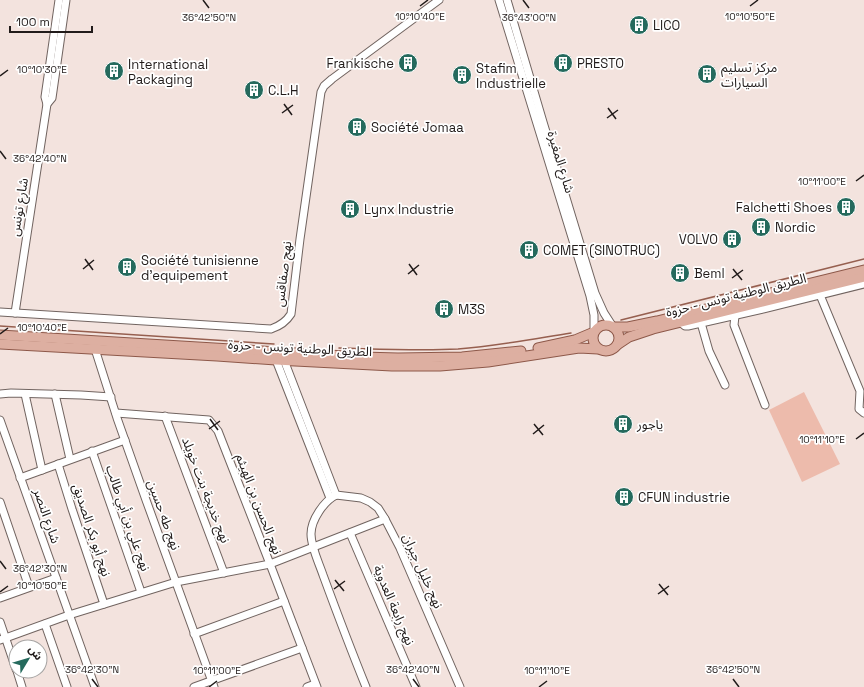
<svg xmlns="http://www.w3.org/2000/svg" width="864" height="687" font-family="'Space Grotesk','Noto Sans Arabic',sans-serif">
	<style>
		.pitch { fill: #edbbac }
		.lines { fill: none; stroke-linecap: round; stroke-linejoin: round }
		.stream { stroke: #965f4f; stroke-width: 1.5 }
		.minor-casing { stroke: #716460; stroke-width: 9 }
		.major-casing { stroke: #8d5849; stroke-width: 11 }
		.minor { stroke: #fff; stroke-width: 7 }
		.major { stroke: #ddafa1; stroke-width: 9 }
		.ticks { fill: none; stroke: #211b1a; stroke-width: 1.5 }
		.labels { text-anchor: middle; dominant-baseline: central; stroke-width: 3.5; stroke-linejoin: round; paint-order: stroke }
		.poi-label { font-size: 13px; fill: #211b1a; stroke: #fff; text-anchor: start }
		.street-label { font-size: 13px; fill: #211b1a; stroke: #fff }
		.ticks-label { font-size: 10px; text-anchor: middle; fill: #211b1a; stroke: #fff; stroke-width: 3.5; stroke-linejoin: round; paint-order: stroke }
	</style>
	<rect width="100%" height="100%" fill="#f3e3de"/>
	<!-- pitch -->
	<path class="pitch" d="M804,392l36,72 -38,18 -33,-72z"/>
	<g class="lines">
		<!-- stream -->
		<g class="stream">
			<path d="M621,320l243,-61"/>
			<path d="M0,326l274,18"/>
			<path d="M339,348c40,1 79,3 119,1 38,-3 75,-10 113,-16"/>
		</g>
		<defs>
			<g id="minor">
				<path d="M499,0l91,296 4,19v16"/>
				<path d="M507,0l36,122 52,171 9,20 9,14"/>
				<path d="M47,104l5,-6 14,-98"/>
				<path d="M820,295l40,96 -1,18 5,4"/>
				<path d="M0,312l271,17c9,-3 15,-7 20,-15l9,-75 21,-147 3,-6 8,-7 107,-79"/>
				<path d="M15,313l32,-209 -2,-7 14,-97"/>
				<path d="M735,316l-1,9 31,80"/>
				<path d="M680,322l5,4h3l75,-17 101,-25"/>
				<path d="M701,323l8,28 16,34"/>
				<path d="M95,349l22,69 29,82 68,187"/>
				<path d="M276,360l54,138"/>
				<path d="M284,360l52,135"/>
				<path d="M0,394l11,-1 70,2 30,2"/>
				<path d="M25,394l17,76"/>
				<path d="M55,394l15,65"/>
				<path d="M116,413l93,7 9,11 52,133 47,123"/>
				<path d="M165,416l59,157"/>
				<path d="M0,420l95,267"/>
				<path d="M92,451l49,141"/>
				<path d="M58,464l14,45 32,95"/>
				<path d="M20,478l105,-38"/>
				<path d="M336,495l25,3 9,4 8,6 7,11 15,29 60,139"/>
				<path d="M336,495c-12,6 -25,25 -25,39 0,13 8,29 12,41 14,38 28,75 43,112"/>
				<path d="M0,502l29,85"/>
				<path d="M350,533l66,154"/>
				<path d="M0,598l56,-20"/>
				<path d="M0,622l16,47"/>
				<path d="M45,624l22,63"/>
				<path d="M194,634l90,-33"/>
				<path d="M0,640l69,-25 107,-33 94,-18 115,-45"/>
				<path d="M17,671l5,16"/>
				<path d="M194,687l108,-39"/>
				<path d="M307,687l8,-3"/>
			</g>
			<g id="major">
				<circle cx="606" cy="338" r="13"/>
				<path d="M613,327h15l29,-6 207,-51"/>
				<path d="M0,335l362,22 36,1 64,-1 59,-6"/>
				<path d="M0,344l217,12 59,4 116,6h48l48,-4 91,-14 19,1"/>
				<path d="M617,345l12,-8 24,-8 211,-52"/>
				<path d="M538,348l37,-8 19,-8"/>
			</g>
		</defs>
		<!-- minor casing -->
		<use href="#minor" class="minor-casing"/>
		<!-- major casing -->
		<use href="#major" class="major-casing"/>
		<!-- minor -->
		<use href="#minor" class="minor"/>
		<!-- major -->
		<use href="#major" class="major"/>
	</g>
	<!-- ticks -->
	<path class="ticks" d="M203,0l6,8M523,0l6,8M420,6l8,-6M750,6l8,-6M0,76l8,-6M284,104l8,11M608,108l8,11M282,113l11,-8M607,118l11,-8M0,151l6,8M856,181l8,-6M85,259l8,11M409,264l8,11M83,269l11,-9M733,269l9,11M408,274l11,-9M732,278l11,-8M0,334l8,-6M210,419l8,11M534,424l9,11M209,429l11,-8M533,434l11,-9M856,439l8,-6M0,561l6,8M335,580l9,11M659,584l9,11M334,589l11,-8M0,592l8,-6M658,594l11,-8M92,679l6,8M413,679l6,8M733,679l6,8M209,687l8,-6M539,687l8,-6"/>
	<!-- icons -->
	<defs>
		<symbol id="building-disc" viewBox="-11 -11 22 22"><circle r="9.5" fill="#256a5d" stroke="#fff"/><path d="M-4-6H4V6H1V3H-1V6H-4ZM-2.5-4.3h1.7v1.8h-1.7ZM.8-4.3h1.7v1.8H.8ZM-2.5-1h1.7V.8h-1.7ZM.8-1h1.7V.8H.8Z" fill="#fff"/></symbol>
	</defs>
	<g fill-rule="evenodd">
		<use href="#building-disc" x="628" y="14" width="22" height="22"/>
		<use href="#building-disc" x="397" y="52" width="22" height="22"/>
		<use href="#building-disc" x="552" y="52" width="22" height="22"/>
		<use href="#building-disc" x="103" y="60" width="22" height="22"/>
		<use href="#building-disc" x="696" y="63" width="22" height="22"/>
		<use href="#building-disc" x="451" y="64" width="22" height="22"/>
		<use href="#building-disc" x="243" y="79" width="22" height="22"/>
		<use href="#building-disc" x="346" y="116" width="22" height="22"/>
		<use href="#building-disc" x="835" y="196" width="22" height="22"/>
		<use href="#building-disc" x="339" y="198" width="22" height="22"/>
		<use href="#building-disc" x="750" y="216" width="22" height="22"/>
		<use href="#building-disc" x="721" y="228" width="22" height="22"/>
		<use href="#building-disc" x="518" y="239" width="22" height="22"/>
		<use href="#building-disc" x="116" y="256" width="22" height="22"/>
		<use href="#building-disc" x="669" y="262" width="22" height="22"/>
		<use href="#building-disc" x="433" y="298" width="22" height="22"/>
		<use href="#building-disc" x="612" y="413" width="22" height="22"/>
		<use href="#building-disc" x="613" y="486" width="22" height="22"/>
	</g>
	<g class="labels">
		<!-- poi labels -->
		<g class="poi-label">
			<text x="653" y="25">LICO</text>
			<text x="394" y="63" text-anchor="end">Frankische</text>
			<text x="577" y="63">PRESTO</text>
			<text x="128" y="64">International<tspan x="128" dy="15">Packaging</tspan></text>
			<text x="721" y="67">مركز تسليم<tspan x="721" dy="15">السيارات</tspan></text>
			<text x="476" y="68">Stafim<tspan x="476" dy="15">Industrielle</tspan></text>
			<text x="268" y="90">C.L.H</text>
			<text x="371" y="127">Société Jomaa</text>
			<text x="832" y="207" text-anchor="end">Falchetti Shoes</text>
			<text x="364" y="209">Lynx Industrie</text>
			<text x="775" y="227">Nordic</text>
			<text x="718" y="239" text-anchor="end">VOLVO</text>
			<text x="543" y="250">COMET (SINOTRUC)</text>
			<text x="141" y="260">Société tunisienne<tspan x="141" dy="15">d'equipement</tspan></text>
			<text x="694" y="273">Beml</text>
			<text x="458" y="309">M3S</text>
			<text x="637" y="424">ياجور</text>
			<text x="638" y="497">CFUN industrie</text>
		</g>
		<!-- street labels -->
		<g class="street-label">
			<text transform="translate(561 162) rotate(73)">شارع المغيرة</text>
			<text transform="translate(19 207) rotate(-81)">شارع تونس</text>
			<text transform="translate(283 274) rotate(-83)">نهج صفاقس</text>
			<text transform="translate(736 295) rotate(-14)">الطريق الوطنية تونس - حزوة</text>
			<text transform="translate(300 348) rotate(3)">الطريق الوطنية تونس - حزوة</text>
			<text transform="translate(206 490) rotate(69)">نهج خديجة بنت خويلد</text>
			<text transform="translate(259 504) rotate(69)">نهج الحسن بن الهيثم</text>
			<text transform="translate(164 515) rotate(70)">نهج طه حسين</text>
			<text transform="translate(47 516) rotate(71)">شارع النصر</text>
			<text transform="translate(128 518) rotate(71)">نهج علي بن أبي طالب</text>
			<text transform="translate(92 530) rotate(72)">نهج أبو بكر الصديق</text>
			<text transform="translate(423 571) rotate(66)">نهج خليل جبران</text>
			<text transform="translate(394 605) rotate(67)">نهج رابعة العدوية</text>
		</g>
	</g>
	<g class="ticks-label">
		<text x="420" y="20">10°10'40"E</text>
		<text x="750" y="20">10°10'50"E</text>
		<text x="209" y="21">36°42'50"N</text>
		<text x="529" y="21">36°43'00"N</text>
		<text x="42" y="73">10°10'30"E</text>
		<text x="40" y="162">36°42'40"N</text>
		<text x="822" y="185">10°11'00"E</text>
		<text x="42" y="331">10°10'40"E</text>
		<text x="822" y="443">10°11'10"E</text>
		<text x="40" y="572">36°42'30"N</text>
		<text x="42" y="589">10°10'50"E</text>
		<text x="92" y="673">36°42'30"N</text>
		<text x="413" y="673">36°42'40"N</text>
		<text x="733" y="673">36°42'50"N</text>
		<text x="217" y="674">10°11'00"E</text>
		<text x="547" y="674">10°11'10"E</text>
	</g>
	<!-- north arrow -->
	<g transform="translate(28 659) rotate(52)"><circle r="19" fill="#ffffff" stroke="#a6a4a3"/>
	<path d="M0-3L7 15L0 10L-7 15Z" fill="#256a5d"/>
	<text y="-6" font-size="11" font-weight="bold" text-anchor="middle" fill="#211b1a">ش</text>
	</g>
	<!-- scale -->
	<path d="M10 26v6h82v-6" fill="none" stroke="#211b1a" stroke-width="2"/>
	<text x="16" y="26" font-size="12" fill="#211b1a" stroke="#ffffff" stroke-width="3" paint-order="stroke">100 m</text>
</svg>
